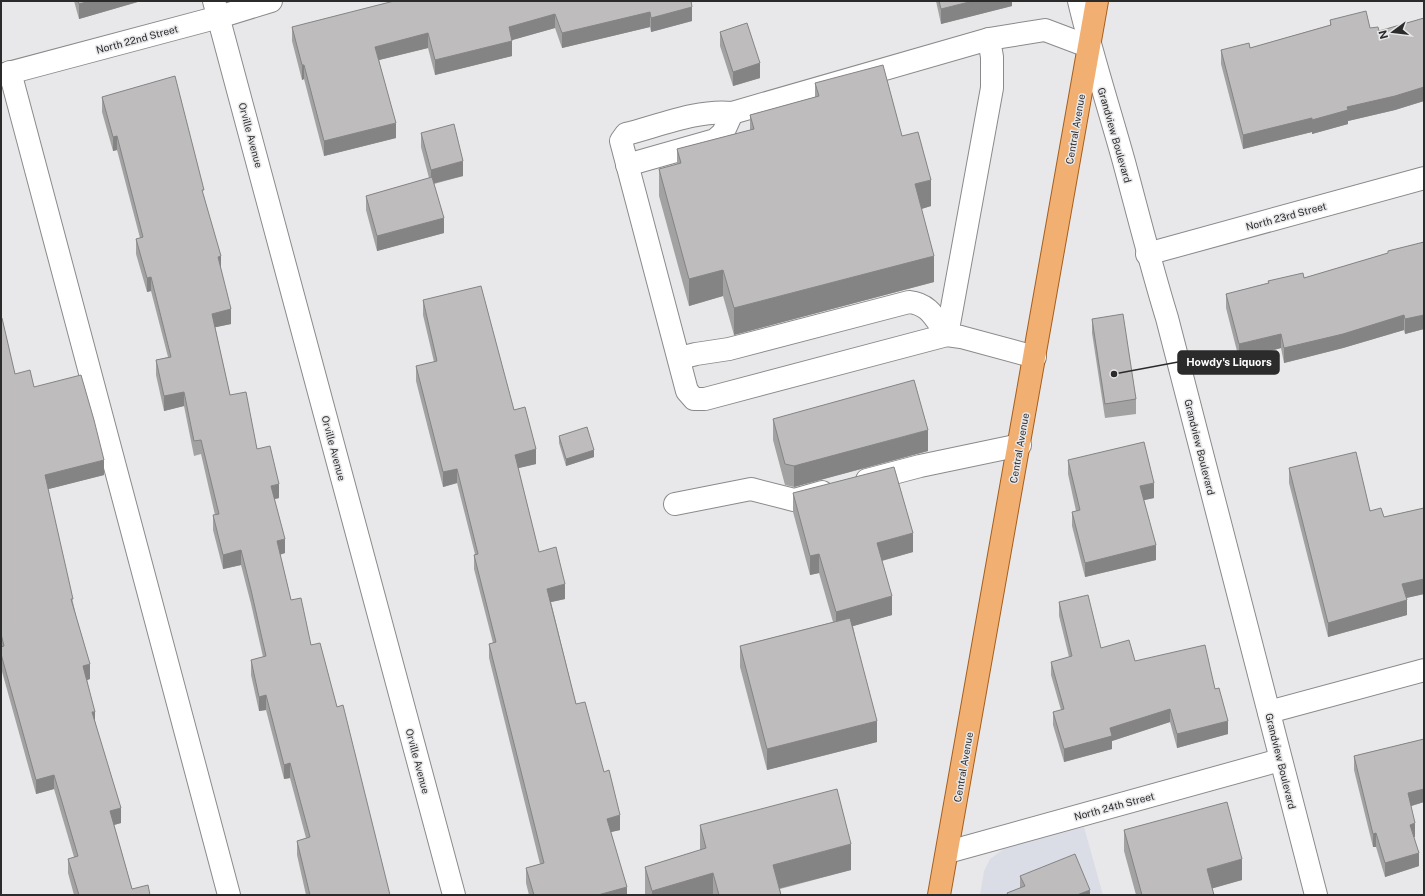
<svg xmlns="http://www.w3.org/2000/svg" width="1425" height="896" font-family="'Public Sans',sans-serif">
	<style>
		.built { fill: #dadde6 }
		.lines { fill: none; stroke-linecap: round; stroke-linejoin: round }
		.minor-casing { stroke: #8a8a8c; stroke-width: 24 }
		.major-casing { stroke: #a65e1c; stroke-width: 24 }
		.minor { stroke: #fff; stroke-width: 22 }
		.major { stroke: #f1af72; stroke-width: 22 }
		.wall { fill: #a3a2a3 }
		.shaded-wall { fill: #858484 }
		.building { fill: #bebcbd; stroke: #858484 }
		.labels { text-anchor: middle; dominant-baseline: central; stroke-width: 3; stroke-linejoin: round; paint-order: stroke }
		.street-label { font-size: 10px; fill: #2b2b2c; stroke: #e8e8ea }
		.leader { fill: none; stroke: #2b2b2c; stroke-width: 1.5 }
		.callout-dot { fill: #2b2b2c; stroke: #e8e8ea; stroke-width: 1.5 }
		.callout { fill: #2b2b2c; stroke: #2b2b2c; stroke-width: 1.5 }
		.callout-label { font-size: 11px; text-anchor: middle; font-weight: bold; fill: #fff }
	</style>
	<rect width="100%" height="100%" fill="#e8e8ea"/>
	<!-- built -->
	<path class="built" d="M1084,827l19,68h-123l4,-24 6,-12 15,-11z"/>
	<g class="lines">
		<defs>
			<g id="minor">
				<path d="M214,1l240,894"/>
				<path d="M1079,1c13,55 30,107 45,161 14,52 27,104 43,156l149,577"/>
				<path d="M10,72l219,823"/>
				<path d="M1,75l218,-58 52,-16"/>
				<path d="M627,165l88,-25 8,-7 9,-20"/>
				<path d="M1147,254l277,-76"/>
				<path d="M1035,357l-74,-20 -14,-2 45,-247v-31l-3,-18 56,-9 45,17"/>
				<path d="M680,358l16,-4 33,-5 180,-47c21,2 26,17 38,33l-242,64h-11l-7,-8 -66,-250 5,-7c32,-8 73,-25 106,-21l257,-74"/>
				<path d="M867,480l53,-14 100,-21"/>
				<path d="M675,504l76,-15 43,11 28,-8"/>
				<path d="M1269,712l155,-42"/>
				<path d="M948,852l332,-92"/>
			</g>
			<path id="major" d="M939,895l158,-894"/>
		</defs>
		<!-- minor casing -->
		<use href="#minor" class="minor-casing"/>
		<!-- major casing -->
		<use href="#major" class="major-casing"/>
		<!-- minor -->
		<use href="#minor" class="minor"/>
		<!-- major -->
		<use href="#major" class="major"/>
	</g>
	<!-- wall -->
	<g class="wall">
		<path d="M74,1h67l-62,18z"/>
		<path d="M691,1l1,20 -41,11 -1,-5 -88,21 -7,-20 -43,12v16l-77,19 -7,-27 -49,12 17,78 -72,18 -20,-77 -2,1 -10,-39v-14z"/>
		<path d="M936,1h76v5l-71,18z"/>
		<path d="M1424,18v83l-29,9 -47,11v3l-36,10v-2l-69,17 -22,-85v-14l29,-2 80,-23v-5l40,8 9,3z"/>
		<path d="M720,32l40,46 -27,8 -13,-40z"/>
		<path d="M815,83l87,53 29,70 -10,3 13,73 -200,53 -11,-39 -34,10 -30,-110v-27l18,-5v-15l73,-19v-15l65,-18z"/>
		<path d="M102,97l102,99 17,73 10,55 -16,3 15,68 27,54 22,49 -5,1 11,54 -5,2 11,45 20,45 26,62 53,188h-84l-9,-40v-14l9,-3 -16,-60 -6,1 -18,-69 -7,1 -8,-36v-15l12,-3 -12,-53 -10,-39 -18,4 -10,-39v-15h2l-14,-61 -7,2 -10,-50 -20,5 -8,-36v-15l12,-3 -17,-66 -4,1 -11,-38v-15l4,-1 -23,-88 -4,1 -11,-39z"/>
		<path d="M421,133l42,43 -29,8 10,49 -67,18 -11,-41v-14l63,-18 -8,-31z"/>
		<path d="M1424,242v87l-19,5 -1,-4 -61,18 -59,15 -3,-15 -42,11 -13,-51v-14l42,-11v-2l36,-3 84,-25v-2z"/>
		<path d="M423,300l91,110 22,54 -18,4 21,84 26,47 -14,3 25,102 44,126 -9,2 16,63h-98l-3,-12v-15l14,-4 -51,-206v-14l4,-1 -19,-74v-14l1,-1 -18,-71 -14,4 -27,-106v-15l18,-4 -11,-47z"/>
		<path d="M1,319l14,55 19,13 70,88 -56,14 42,190 -3,1 8,41 26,102 -7,2 18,64 18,6h-76l-6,-22v-14l6,-2 -20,-68 -18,5 -35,-126z"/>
		<path d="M1092,319l44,80v15l-31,4 -13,-85z"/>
		<path d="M773,419l155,32 -134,36 -9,-2 -12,-45z"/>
		<path d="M559,436l35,21 -28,9 -7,-23z"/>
		<path d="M1068,460l86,38 -10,2 12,60 -71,17 -13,-51v-14l4,-1 -8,-37z"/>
		<path d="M1289,468l95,49 40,-9v86l-18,4 1,17 -79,22 -39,-154z"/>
		<path d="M793,493l120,59 -31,9 10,54 -39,11 24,116 -110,28 -27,-103v-21l93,-24 -14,-49 -9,2 -17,-63z"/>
		<path d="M1059,602l42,46 34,13 80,28 13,45 -51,14 -7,-26 -58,19v8l-48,13 -11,-37v-13l8,-2 -10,-35v-13l18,-5 -10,-41z"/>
		<path d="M1424,739v63l-13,4 4,31h-1l5,29 -34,11 -9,-30h-3l-19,-77v-14z"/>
		<path d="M700,825l151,45 -71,19 1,6h-136v-28l55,-17z"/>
		<path d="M1124,830l118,50 -30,8 2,7h-78l-12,-44z"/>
		<path d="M1020,876l70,19h-83v-2l13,-5z"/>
	</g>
	<!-- shaded-wall -->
	<g class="shaded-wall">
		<path d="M90,1h51l-62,18v-15z"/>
		<path d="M973,1h39v5l-71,18v-15z"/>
		<path d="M692,7v14l-41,11v-14z"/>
		<path d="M650,12v15l-88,21v-15z"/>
		<path d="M555,14v14l-46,13v-14z"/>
		<path d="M428,33v15l-53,13v-14z"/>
		<path d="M512,41v15l-77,19v-15z"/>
		<path d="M760,63v15l-27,8v-14z"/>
		<path d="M302,65h2v14l-2,1z"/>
		<path d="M1424,87v14l-29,9 -47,11v3l-36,10v-14l35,-13z"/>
		<path d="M1312,118v14l-69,17v-14z"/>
		<path d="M396,123v15l-72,18v-15z"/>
		<path d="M117,136v14l-4,1v-14z"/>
		<path d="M463,161v15l-32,8v-14z"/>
		<path d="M931,180v26l-16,5v-27z"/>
		<path d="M444,218v15l-67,18v-15z"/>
		<path d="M221,256v15l-3,-14z"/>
		<path d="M934,256v26l-200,53v-27z"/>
		<path d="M723,270v26l-34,10v-27z"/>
		<path d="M151,277v14l-4,1v-14z"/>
		<path d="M231,309v15l-19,4v-14z"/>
		<path d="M1404,315v15l-61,18 -59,15v-15z"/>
		<path d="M1424,315v14l-19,5v-15z"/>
		<path d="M1281,334v14l-42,11v-15z"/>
		<path d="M184,392v14l-20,5v-15z"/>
		<path d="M928,430v21l-134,36v-21z"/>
		<path d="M536,449v15l-21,5v-14z"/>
		<path d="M594,450v7l-28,9v-7z"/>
		<path d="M104,460v15l-59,15v-15z"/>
		<path d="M457,469v14l-14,4v-15z"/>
		<path d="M1154,483v15l-14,3v-15z"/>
		<path d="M279,484v14l-8,2v-14z"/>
		<path d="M913,533v19l-36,10v-19z"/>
		<path d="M285,539v14l-8,2v-14z"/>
		<path d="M1156,545v15l-71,17v-14z"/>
		<path d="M241,550v15l-18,4v-14z"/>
		<path d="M819,554v19l-9,2v-19z"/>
		<path d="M1424,579v15l-22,5v-15z"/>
		<path d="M565,584v15l-18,4v-14z"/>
		<path d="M892,596v19l-56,16v-19z"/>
		<path d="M1407,600v15l-79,22v-14z"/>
		<path d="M90,664v15l-7,2v-15z"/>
		<path d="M266,695v15l-7,1v-14z"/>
		<path d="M1170,709v13l-58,19v8l-48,13v-13l46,-21z"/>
		<path d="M92,712h3v14z"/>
		<path d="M877,721v21l-110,28v-21z"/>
		<path d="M1228,721v13l-51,14v-14z"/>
		<path d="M290,763v15l-6,1v-14z"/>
		<path d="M54,775v14l-18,5v-14z"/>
		<path d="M1424,789v13l-16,5v-14z"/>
		<path d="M121,808v15l-11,3v-15z"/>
		<path d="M620,815v15l-13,3v-14z"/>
		<path d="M1415,823v14l-5,1v-13z"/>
		<path d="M1376,833v14h-3v-13z"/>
		<path d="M851,844v26l-78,20v-25z"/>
		<path d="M1419,853v13l-34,11v-14z"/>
		<path d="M1242,859v21l-35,10v-21z"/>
		<path d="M713,873v22h-61v-4z"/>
		<path d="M627,887v8h-29z"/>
		<path d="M1090,890v5h-13z"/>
	</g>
	<!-- building -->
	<g class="building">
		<path d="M78,1h12l-11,3z"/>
		<path d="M394,1h297l1,6 -41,11 -1,-6 -88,21 -7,-19 -46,13 3,14 -77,19 -7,-27 -53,14 21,76 -72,18 -20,-76h-2l-10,-38z"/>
		<path d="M939,1h34l-32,8z"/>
		<path d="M1366,11l4,17 8,-1 1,4 45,-13v69l-29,9 -48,11 1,3 -36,10v-2l-69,17 -22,-85 28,-7 1,5 81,-23 -1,-5z"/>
		<path d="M747,23l13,40 -27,9 -13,-40z"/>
		<path d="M883,65l19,71 16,-4 13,48 -16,4 19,72 -200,52 -11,-38 -34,9 -30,-110 22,-6 -4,-14 77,-20 -4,-14 69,-19 -4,-13z"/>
		<path d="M175,76l29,114h-2l19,66 -3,1 13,52 -19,5 18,81 16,-3 11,57 13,-3 9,38 -8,2 14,53 -8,2 14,59 10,-2 10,47 9,-2 17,64 6,-2 47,190h-80l-13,-54 13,-4 -20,-74 -6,2 -18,-70 -7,2 -8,-37 15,-4 -15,-66 -10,-40 -18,5 -10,-40 6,-1 -18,-74 -7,1 -10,-49 -20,4 -8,-36 15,-3 -20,-80 -4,1 -11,-39 7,-2 -26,-101 -4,1 -11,-40z"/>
		<path d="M454,124l9,37 -32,9 -10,-37z"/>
		<path d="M432,177l12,41 -67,18 -11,-40z"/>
		<path d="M1424,242v73l-19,4 -1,-4 -61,19 -59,14 -3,-14 -42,10 -13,-50 43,-11 -1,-2 35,-8 1,5 84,-25v-2z"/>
		<path d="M481,286l33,124 11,-3 11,42 -21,6 24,97 17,-5 9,37 -18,5 29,115 9,-2 19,70 5,-2 11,45 -13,4 20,68 -29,8h-64l-8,-27 18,-5 -55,-219 7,-2 -22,-87 4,-1 -21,-85 -14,3 -27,-106 21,-5 -14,-61z"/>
		<path d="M1123,314l13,85 -31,5 -13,-85z"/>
		<path d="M2,318l13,56 15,-4 4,17 47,-12 13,45 10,40 -59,15 28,124h-2l19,65 -7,2 12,46h-3l29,96 -11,3 22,78 16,-4 2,10h-71l-11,-36 10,-3 -24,-81 -18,5 -35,-126v-7l3,-1 -3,-12v-315z"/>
		<path d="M914,380l14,50 -134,36 -9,-2 -12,-45z"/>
		<path d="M587,427l7,23 -28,9 -7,-23z"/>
		<path d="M1144,442l10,41 -14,3 16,59 -71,18 -13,-51 8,-2 -12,-50z"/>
		<path d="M1356,452l14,59 11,-3 3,9 40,-9v71l-22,5 5,16 -79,23 -39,-155z"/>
		<path d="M894,467l19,66 -36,10 15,53 -56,16 -17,-58 -9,2 -17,-63z"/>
		<path d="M1088,595l13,53 28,-8 6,21 70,-16 10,44 4,-1 9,33 -51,13 -7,-25 -60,19 2,8 -48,13 -11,-37 11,-3 -13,-47 21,-6 -13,-54z"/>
		<path d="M850,618l27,103 -110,28 -27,-103z"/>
		<path d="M1424,739v50l-16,4 7,30 -5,2 9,28 -34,10 -9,-30 -3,1 -19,-78z"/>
		<path d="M837,789l14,55 -78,21 8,30h-62l-6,-22 -61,18 -7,-24 61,-19 -6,-23z"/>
		<path d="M1227,802l15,57 -35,10 7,26h-72l-18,-65z"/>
		<path d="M1075,854l15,36 -13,5h-69l-1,-2 18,-7 -5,-10z"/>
	</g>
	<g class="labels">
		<!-- street labels -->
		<g class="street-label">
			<text transform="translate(137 39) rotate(-15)">North 22nd Street</text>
			<text transform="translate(1075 129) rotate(-80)">Central Avenue</text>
			<text transform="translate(251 135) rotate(75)">Orville Avenue</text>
			<text transform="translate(1115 135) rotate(74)">Grandview Boulevard</text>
			<text transform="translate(1286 216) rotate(-15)">North 23rd Street</text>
			<text transform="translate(1200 447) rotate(76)">Grandview Boulevard</text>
			<text transform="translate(334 448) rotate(75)">Orville Avenue</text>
			<text transform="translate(1019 448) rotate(-80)">Central Avenue</text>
			<text transform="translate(418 761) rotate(75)">Orville Avenue</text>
			<text transform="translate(1281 761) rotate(76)">Grandview Boulevard</text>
			<text transform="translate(963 767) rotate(-80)">Central Avenue</text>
			<text transform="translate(1114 806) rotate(-15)">North 24th Street</text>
		</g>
	</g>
	<!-- callouts -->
	<path class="leader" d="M1114 374L1178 362"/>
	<circle class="callout-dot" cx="1114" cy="374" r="4"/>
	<rect class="callout" x="1178" y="351" width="101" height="23" rx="4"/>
	<g class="callout-label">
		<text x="1229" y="366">Howdy's Liquors</text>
	</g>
	<!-- border -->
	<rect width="1425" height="896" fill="none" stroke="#2b2b2c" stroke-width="4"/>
	<!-- north arrow -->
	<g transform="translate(1393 32) rotate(255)" stroke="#e8e8ea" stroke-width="3" paint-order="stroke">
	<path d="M0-3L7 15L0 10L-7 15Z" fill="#2b2b2c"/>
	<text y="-6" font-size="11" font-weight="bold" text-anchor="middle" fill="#2b2b2c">N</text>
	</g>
</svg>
